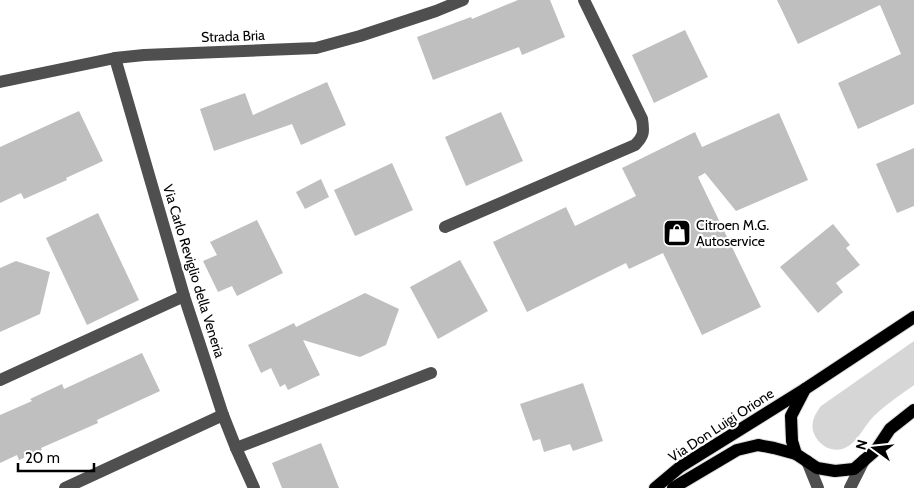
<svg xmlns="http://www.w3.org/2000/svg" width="914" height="488" font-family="Cabin,sans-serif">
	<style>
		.green { fill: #d6d6d6 }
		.building { fill: #bfbfbf }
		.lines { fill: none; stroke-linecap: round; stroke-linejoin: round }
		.major-casing { stroke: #dbdbdb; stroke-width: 14 }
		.minor { stroke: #4f4f4f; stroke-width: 12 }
		.major { stroke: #000; stroke-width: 12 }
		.labels { text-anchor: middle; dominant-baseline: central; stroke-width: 4.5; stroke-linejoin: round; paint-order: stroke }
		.street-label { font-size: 14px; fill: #000; stroke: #fff }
		.poi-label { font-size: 14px; fill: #000; stroke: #fff; text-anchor: start }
	</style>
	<rect width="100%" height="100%" fill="#fff"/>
	<!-- green -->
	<path class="green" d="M914,341v44c-12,9 -29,20 -40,31 -13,13 -22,41 -46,32 -7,-3 -13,-10 -15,-17 -2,-10 2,-17 8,-25z"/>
	<!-- building -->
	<g class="building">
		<path d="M518,0h32l15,37 -43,18 -3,-8 -86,33 -16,-43 54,-20 1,2z"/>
		<path d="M777,0h137v104l-56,25 -20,-46 63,-29 -21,-49 -82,39z"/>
		<path d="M685,30l23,47 -54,26 -22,-48z"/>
		<path d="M327,82l19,43 -45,20 -9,-21 -78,27 -14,-42 45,-16 8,22z"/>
		<path d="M79,111l24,50 -37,17 1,2 -43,19 -3,-6 -21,10v-56z"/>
		<path d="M501,112l22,49 -57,25 -21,-49z"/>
		<path d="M779,113l29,67 -72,31 -31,-38 -7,4 63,130 -59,28 -39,-82 -34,16 -3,-6 -99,49 -34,-70 73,-35 9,19 61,-30 -14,-28 73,-36 7,15z"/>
		<path d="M914,148v58l-17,7 -21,-49z"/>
		<path d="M392,163l21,47 -58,26 -21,-46z"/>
		<path d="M321,179l8,18 -24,12 -9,-17z"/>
		<path d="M98,213l41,87 -52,25 -41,-87z"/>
		<path d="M257,220l26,53 -46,23 -5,-10 -14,6 -15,-31 14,-6 -7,-13z"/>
		<path d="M833,224l17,21 -4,3 14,17 -24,18 7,9 -25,21 -38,-46z"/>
		<path d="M460,260l28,51 -50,28 -28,-52z"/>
		<path d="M16,261l34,11 -10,42 -40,18v-64z"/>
		<path d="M365,293l34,16 -13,36 -26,12 -57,-17 17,35 -32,15 -3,-6 -5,3 -9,-19 -10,5 -13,-28 46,-22 2,4z"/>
		<path d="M142,353l18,38 -63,29 1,3 -57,25 1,2 -23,10 -2,-5 -17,8v-48l32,-14 -2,-2 32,-15 2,5z"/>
		<path d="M583,383l20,58 -30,10 -3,-7 -26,8 -4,-13 -7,2 -13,-37z"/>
		<path d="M321,443l18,45h-57l-10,-25z"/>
	</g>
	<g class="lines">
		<defs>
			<g id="major">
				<path d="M914,317l-109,72 -14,27 1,25 4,13 21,14 18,3 19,-2 22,-19 14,-21 24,-19"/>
				<path d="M655,488l25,-21 125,-78"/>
				<path d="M673,488l64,-38 21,-5 16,3 22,6"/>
			</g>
		</defs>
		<!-- major casing -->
		<use href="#major" class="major-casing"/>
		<!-- minor -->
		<g class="minor">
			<path d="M115,58l69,238 39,119 13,33 18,40"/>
			<path d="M0,82l115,-24 29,-3 172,-7 44,-12 76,-25 27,-11"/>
			<path d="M445,227l190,-82c9,-9 9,-13 7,-26l-58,-119"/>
			<path d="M0,380l184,-84"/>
			<path d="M236,448l195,-75"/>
			<path d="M807,461l11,27"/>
			<path d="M65,488l158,-73"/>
			<path d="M850,488l14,-28"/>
		</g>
		<!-- major -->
		<use href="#major" class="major"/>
	</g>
	<!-- icons -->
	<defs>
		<symbol id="shop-square" viewBox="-11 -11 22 22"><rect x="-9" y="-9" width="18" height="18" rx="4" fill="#000" stroke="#fff"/><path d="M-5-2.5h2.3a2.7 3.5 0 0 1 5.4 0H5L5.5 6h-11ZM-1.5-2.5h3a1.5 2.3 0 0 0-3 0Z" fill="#fff"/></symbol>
	</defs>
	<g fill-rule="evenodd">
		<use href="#shop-square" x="661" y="217" width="32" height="32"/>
	</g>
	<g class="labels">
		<!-- street labels -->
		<g class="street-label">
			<text transform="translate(233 36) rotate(-2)">Strada Bria</text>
			<text transform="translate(194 271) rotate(73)">Via Carlo Reviglio della Veneria</text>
			<text transform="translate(721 425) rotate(-33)">Via Don Luigi Orione</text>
		</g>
		<!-- poi labels -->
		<g class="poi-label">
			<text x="696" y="225">Citroen M.G.<tspan x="696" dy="16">Autoservice</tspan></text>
		</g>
	</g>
	<!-- north arrow -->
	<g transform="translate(874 448) rotate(285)" stroke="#ffffff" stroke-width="4" paint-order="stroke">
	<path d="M0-4L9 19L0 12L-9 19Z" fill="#000000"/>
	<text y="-8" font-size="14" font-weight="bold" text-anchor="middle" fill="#000000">N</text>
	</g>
	<!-- scale -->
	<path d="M18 463v8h76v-8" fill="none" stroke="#000000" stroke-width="2.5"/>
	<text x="25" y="463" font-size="15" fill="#000000" stroke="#ffffff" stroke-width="4" paint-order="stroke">20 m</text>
</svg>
